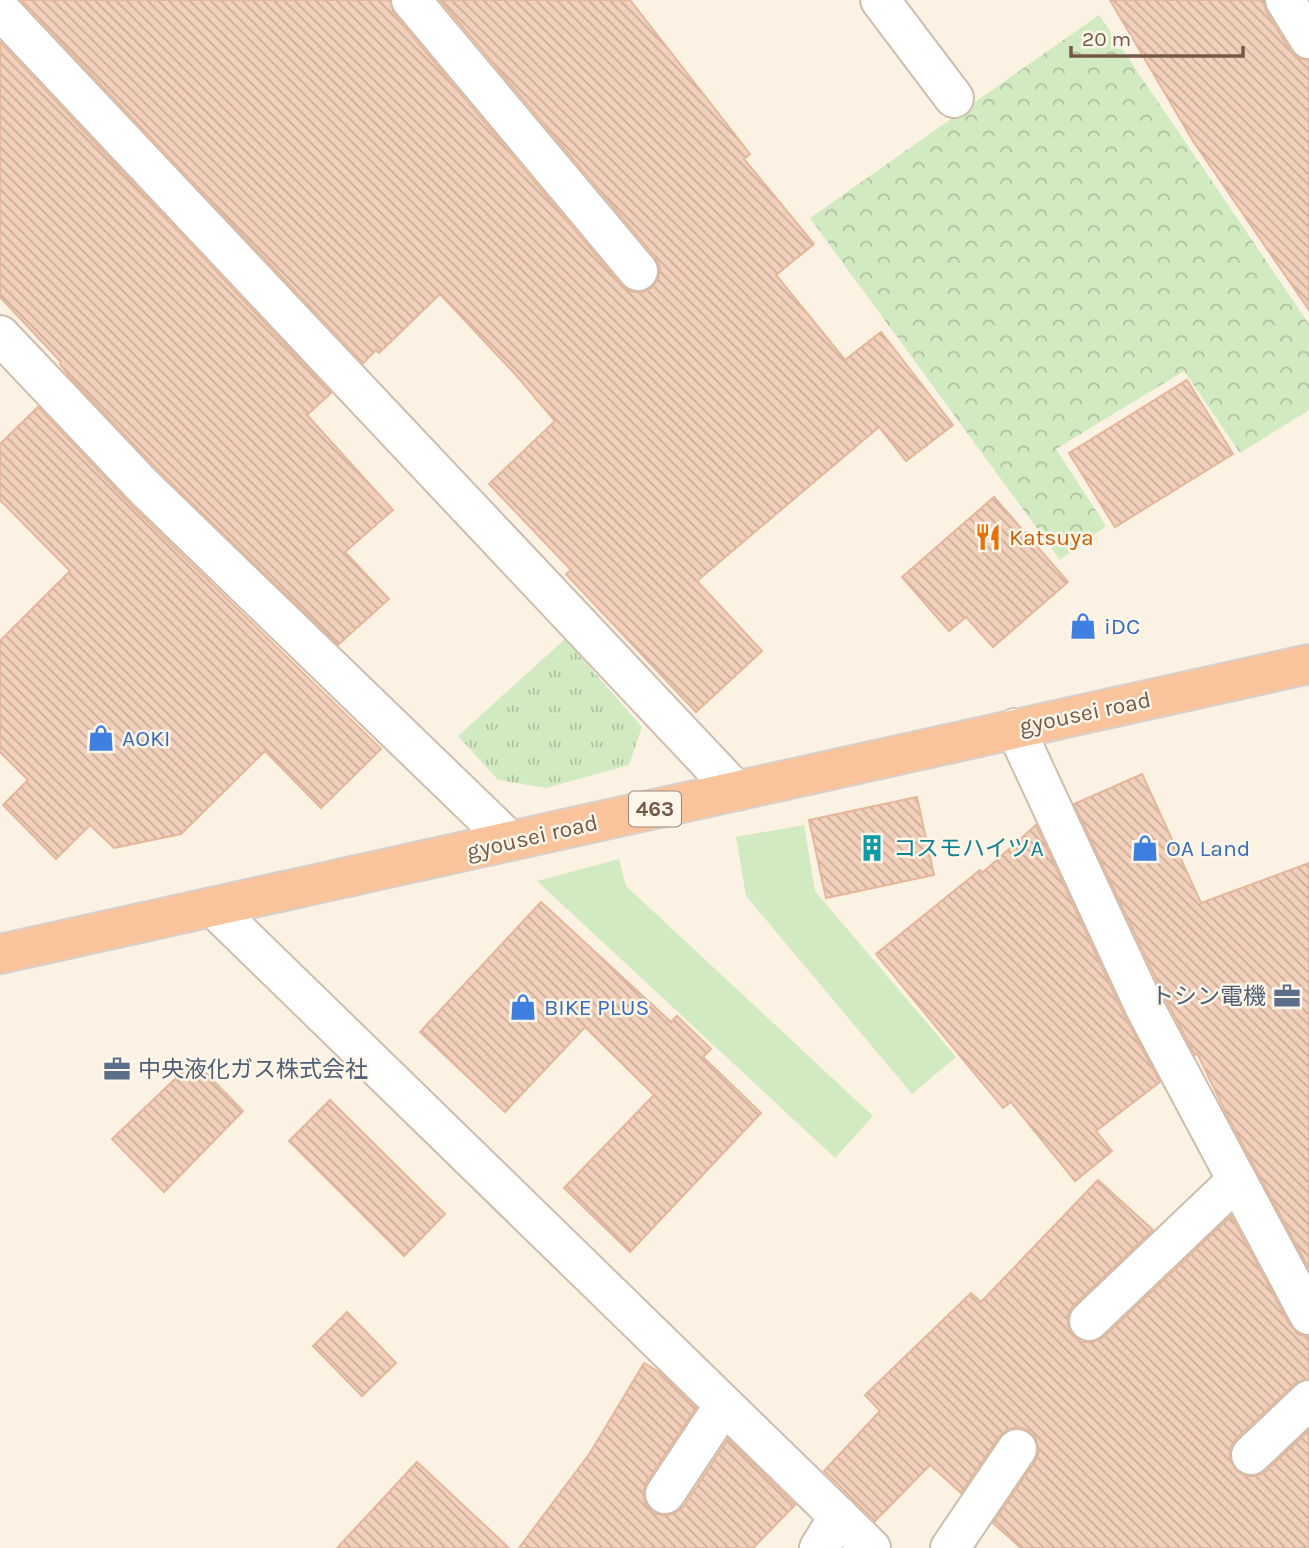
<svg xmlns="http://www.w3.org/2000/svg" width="1309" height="1548" font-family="Karla,'Noto Sans JP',sans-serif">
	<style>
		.grass { fill: #d2eac2 }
		.forest { fill: url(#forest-crowns) }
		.park { fill: url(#park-tufts) }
		.building { fill: url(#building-back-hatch); stroke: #e4b79b; stroke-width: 2 }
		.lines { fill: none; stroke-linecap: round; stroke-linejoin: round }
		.minor-casing { stroke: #d0bcad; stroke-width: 42 }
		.trunk-casing { stroke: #d8d0cc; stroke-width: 42 }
		.minor { stroke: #fff; stroke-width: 38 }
		.trunk { stroke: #f9c49b; stroke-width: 38 }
		.labels { text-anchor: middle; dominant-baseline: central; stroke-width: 5; stroke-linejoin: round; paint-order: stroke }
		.shield { fill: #fff6ea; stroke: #9e8779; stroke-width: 2 }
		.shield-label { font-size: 21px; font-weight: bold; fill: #755849 }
		.food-label { font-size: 23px; fill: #c56008; stroke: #fff6ea; text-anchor: start }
		.shop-label { font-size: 23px; fill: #366cbe; stroke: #fff6ea; text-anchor: start }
		.street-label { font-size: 23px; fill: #755849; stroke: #fff6ea }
		.culture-label { font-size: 23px; fill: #0d838f; stroke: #fff6ea; text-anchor: start }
		.service-label { font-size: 23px; fill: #4e5e75; stroke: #fff6ea; text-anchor: end }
	</style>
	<defs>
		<pattern id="forest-crowns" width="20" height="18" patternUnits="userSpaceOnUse" patternTransform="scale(1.75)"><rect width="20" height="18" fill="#d2eac2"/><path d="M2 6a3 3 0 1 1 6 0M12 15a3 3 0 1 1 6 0" fill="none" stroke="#afc0a0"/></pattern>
		<pattern id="park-tufts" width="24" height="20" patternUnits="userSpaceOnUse" patternTransform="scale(1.75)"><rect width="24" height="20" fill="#d2eac2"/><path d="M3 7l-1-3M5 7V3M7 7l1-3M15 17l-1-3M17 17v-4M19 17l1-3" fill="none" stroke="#afc0a0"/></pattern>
		<pattern id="building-back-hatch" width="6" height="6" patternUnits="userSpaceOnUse" patternTransform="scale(1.75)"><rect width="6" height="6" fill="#f2d0bb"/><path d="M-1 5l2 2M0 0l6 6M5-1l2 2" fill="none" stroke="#c9ac9a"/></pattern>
	</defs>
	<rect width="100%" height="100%" fill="#fcf2e3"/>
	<!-- grass -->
	<g class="grass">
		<path d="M804,825l11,66 141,166 -44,37 -166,-198 -10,-59z"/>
		<path d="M619,859l7,27 247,230 -38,42 -298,-277z"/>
	</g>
	<!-- forest -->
	<path class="forest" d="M1099,15l210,309v86l-69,43 -56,-82 -128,78 50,77 -46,34 -250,-342z"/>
	<!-- park -->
	<path class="park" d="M565,639l77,88 -13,38 -83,23 -48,-8 -40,-44z"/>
	<!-- building -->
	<g class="building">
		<path d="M21,0h369l4,14 227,271 9,6 11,2 10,-5 7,-9 2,-11 -5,-11 -215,-257h190l120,154 -6,5 70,85 -38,31 69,85 36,-28 72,93 -47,36 -27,-34 -182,154 65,70 -66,61 -130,-138 5,-4 -82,-86 66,-63 -40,-47 -75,-80 -61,59 -3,-3 -13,13z"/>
		<path d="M1110,0h153l3,11 24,39 8,8 11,3v249l-116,-169z"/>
		<path d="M0,42l331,351 -24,22 86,95 -48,42 44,47 -51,46 -178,-173 -91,-96 -9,-12 1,-2 -61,-65z"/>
		<path d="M1187,380l46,74 -118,73 -46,-74z"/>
		<path d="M38,407l91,96 252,246 -60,59 -56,-57 -84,83 -67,14 -24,-23 -34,34 -53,-54 25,-25 -28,-28v-111l70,-70 -70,-71v-56z"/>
		<path d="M994,497l74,85 -75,65 -27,-30 -17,14 -47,-54z"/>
		<path d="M1142,774l59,129 108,-40v406l-82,-154 -30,-62 -2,2 -30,-57 -91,-194z"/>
		<path d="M917,797l17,78 -108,23 -17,-78z"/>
		<path d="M1036,825l89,192 35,65 -64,49 16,20 -37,30 -64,-79 -8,6 -127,-154 104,-84 2,3z"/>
		<path d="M541,902l130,120 6,-6 34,33 -8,8 58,56 -131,139 -66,-64 90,-93 -69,-68 -80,85 -85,-80z"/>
		<path d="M194,1061l49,50 -79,81 -52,-53z"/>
		<path d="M330,1100l115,114 -41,42 -115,-115z"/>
		<path d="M1098,1180l55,50 -80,76 -5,8v11l6,12 8,5h11l11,-5 127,-121 59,109 8,9 11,3v42l-15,5 -58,55 -6,9v11l6,11 9,6h12l9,-5 43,-41v118h-288l-28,-25 42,-62 4,-10 -3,-12 -7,-8 -10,-4 -11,2 -9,8 -38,56 -31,-28 -55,56 -51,-50 56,-60 -15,-16 106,-102 10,9z"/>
		<path d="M347,1312l49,51 -34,33 -49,-50z"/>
		<path d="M644,1363l15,9 37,36 -50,75 -3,10 2,10 7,9 12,4 11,-3 8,-6 45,-68 67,66 -42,43h-234l71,-95z"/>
		<path d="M417,1462l92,86h-172z"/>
	</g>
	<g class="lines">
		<defs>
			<g id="minor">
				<path d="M411,0l227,271"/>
				<path d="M880,0l74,98"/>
				<path d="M1285,0l24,39"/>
				<path d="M0,17l4,-3 732,777"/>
				<path d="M0,335l144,152 366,354"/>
				<path d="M1015,728l130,280 164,307"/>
				<path d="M214,908l657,640"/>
				<path d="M1089,1321l148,-141"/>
				<path d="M1251,1455l58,-55"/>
				<path d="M665,1494l59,-89"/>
				<path d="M819,1548l20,-32"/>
				<path d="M950,1548l67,-99"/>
			</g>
			<path id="trunk" d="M0,954l1309,-290"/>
		</defs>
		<!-- minor casing -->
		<use href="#minor" class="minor-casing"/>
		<!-- trunk casing -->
		<use href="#trunk" class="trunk-casing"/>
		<!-- minor -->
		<use href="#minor" class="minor"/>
		<!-- trunk -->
		<use href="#trunk" class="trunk"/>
	</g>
	<!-- icons -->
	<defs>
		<symbol id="restaurant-bare" viewBox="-9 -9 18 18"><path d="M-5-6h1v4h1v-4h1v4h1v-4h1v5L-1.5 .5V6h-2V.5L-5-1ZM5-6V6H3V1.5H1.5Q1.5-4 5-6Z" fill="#e8710a" stroke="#fff6ea" stroke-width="2.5" paint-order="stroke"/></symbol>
		<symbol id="shop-bare" viewBox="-9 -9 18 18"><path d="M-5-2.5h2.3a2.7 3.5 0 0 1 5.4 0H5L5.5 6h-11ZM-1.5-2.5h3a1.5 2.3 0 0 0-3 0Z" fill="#3f7fe0" stroke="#fff6ea" stroke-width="2.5" paint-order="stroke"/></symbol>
		<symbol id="building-bare" viewBox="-9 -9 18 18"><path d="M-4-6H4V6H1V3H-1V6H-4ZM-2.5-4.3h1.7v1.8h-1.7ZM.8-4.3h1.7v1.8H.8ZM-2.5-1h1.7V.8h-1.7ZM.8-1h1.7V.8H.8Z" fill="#0f9aa8" stroke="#fff6ea" stroke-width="2.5" paint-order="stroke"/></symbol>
		<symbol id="office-bare" viewBox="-9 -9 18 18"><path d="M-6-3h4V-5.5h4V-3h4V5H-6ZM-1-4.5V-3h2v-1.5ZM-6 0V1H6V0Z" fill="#5c6f8a" stroke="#fff6ea" stroke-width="2.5" paint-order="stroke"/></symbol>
	</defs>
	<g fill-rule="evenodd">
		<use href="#restaurant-bare" x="969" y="518" width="38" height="38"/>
		<use href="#shop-bare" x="1064" y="607" width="38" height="38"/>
		<use href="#shop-bare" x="82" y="719" width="38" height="38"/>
		<use href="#building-bare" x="853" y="829" width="38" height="38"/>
		<use href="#shop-bare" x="1126" y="829" width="38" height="38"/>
		<use href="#office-bare" x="1268" y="977" width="38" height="38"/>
		<use href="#shop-bare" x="504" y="988" width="38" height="38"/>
		<use href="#office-bare" x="98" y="1050" width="38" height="38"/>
	</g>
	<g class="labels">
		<!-- shield labels -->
		<rect class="shield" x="629" y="791.5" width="52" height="35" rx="5"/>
		<g class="shield-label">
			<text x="655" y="809">463</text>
		</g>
		<!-- food labels -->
		<g class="food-label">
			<text x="1009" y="537">Katsuya</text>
		</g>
		<!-- shop labels -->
		<g class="shop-label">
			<text x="1104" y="626">iDC</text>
			<text x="122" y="738">AOKI</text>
			<text x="1166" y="848">OA Land</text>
			<text x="544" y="1007">BIKE PLUS</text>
		</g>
		<!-- street labels -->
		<g class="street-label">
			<text transform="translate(1085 713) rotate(-12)">gyousei road</text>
			<text transform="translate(532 837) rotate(-13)">gyousei road</text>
		</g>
		<!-- culture labels -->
		<g class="culture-label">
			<text x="893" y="848">コスモハイツA</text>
		</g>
		<!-- service labels -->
		<g class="service-label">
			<text x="1266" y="996">トシン電機</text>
			<text x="138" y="1069" text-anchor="start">中央液化ガス株式会社</text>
		</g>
	</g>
	<!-- scale -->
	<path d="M1071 46v10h172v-10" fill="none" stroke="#755849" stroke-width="3.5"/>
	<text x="1082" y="46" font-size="21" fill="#755849" stroke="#fff6ea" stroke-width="5" paint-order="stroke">20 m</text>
</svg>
